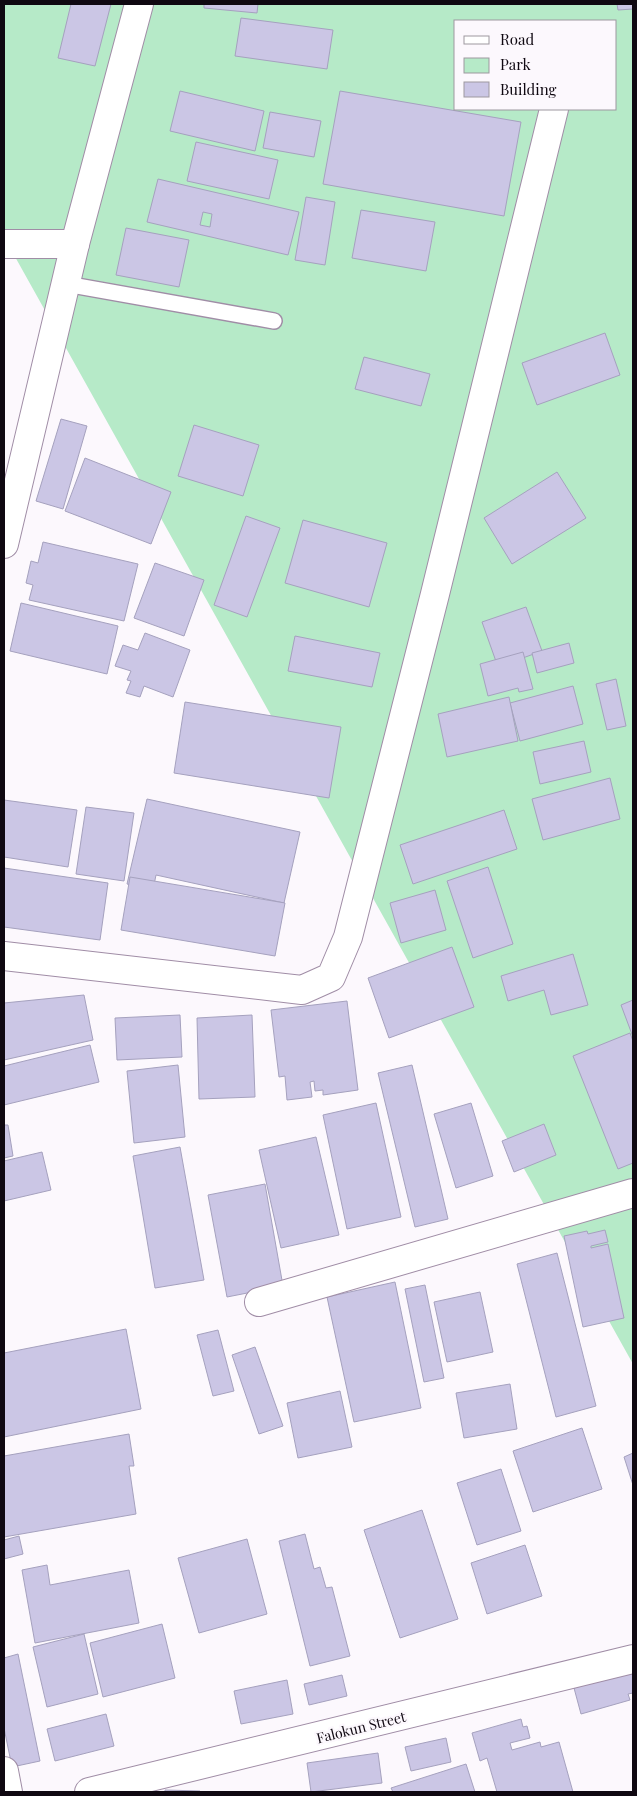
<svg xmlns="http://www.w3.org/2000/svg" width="637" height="1796" font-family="'Playfair Display',serif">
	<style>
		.green { fill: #b6eac8; fill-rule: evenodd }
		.building { fill: #cbc6e5; stroke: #a5a1be; fill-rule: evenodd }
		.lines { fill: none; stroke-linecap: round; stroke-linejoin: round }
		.service-casing { stroke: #a08da6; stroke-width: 18 }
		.minor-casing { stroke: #a08da6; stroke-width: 30 }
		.service { stroke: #fff; stroke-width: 15 }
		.minor { stroke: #fff; stroke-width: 28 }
		.labels { text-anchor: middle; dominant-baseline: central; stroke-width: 4.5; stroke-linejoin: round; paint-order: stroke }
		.street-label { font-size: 14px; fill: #0f0811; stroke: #fcf8fd }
	</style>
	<rect width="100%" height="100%" fill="#fcf8fd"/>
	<!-- green -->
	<path class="green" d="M4,4h629v1360l-629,-1127zM456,21h160v88h-160z"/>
	<!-- building -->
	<g class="building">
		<path d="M71,4h40l-16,62 -37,-8z"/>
		<path d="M204,4h54l-1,9 -53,-5z"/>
		<path d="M617,4h16v5l-15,1z"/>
		<path d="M241,18l92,12 -6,39 -92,-13z"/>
		<path d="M180,91l84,20 -9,40 -85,-20z"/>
		<path d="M340,91l181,31 -17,94 -181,-32z"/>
		<path d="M270,112l51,9 -7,36 -51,-9z"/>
		<path d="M196,142l82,18 -9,39 -82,-18z"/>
		<path d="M158,179l141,33 -11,43 -141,-33zM203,212l9,2 -2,13 -10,-2z"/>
		<path d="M306,197l29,5 -10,63 -30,-5z"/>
		<path d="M361,210l74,12 -9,49 -74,-13z"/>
		<path d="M126,228l63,12 -10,47 -63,-12z"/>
		<path d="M605,333l15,42 -83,30 -15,-42z"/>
		<path d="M364,357l66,17 -9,32 -66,-17z"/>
		<path d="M61,419l26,7 -24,83 -27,-8z"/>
		<path d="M194,425l65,20 -16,51 -65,-20z"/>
		<path d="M85,458l86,34 -20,52 -86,-33z"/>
		<path d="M557,472l29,46 -74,46 -28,-46z"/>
		<path d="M246,516l34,12 -33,89 -33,-12z"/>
		<path d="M303,520l84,23 -18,64 -84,-24z"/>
		<path d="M43,542l95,22 -14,57 -95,-21 4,-15 -7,-2 5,-22 7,2z"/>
		<path d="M155,563l49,17 -20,56 -50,-18z"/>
		<path d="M21,603l97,23 -11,48 -97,-23z"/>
		<path d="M526,607l16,44 -44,16 -16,-45z"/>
		<path d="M145,633l45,17 -17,47 -29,-11 -4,11 -14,-4 5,-12 -4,-1 4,-9 -16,-5 8,-21 15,5z"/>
		<path d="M295,636l85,17 -8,34 -84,-16z"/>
		<path d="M569,643l5,20 -37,10 -5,-20z"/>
		<path d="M523,652l10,37 -14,3 -1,-4 -30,8 -8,-32z"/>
		<path d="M616,679l10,47 -19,4 -11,-46z"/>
		<path d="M573,686l10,38 -63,17 -10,-38z"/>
		<path d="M509,697l9,44 -71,16 -9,-43z"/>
		<path d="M185,702l156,25 -12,71 -155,-25z"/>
		<path d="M584,741l7,31 -51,12 -7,-32z"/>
		<path d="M610,778l10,41 -77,21 -11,-41z"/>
		<path d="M147,799l153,33 -16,71 -128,-28 -3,15 -26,-6z"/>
		<path d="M4,800l73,10 -9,57 -64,-10z"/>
		<path d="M86,807l48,6 -10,68 -48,-7z"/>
		<path d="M504,810l13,39 -104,35 -13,-39z"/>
		<path d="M488,867l25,77 -40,14 -26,-77z"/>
		<path d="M4,868l104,15 -8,57 -96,-13z"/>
		<path d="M130,877l155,26 -10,53 -154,-26z"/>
		<path d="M435,890l11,40 -45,13 -11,-40z"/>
		<path d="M452,947l22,60 -85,31 -21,-60z"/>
		<path d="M573,954l15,51 -37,10 -7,-25 -36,11 -7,-25z"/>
		<path d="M84,995l9,45 -89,20v-57z"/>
		<path d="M633,1000v37l-12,-32z"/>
		<path d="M347,1001l11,89 -35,5v-5l-8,1 -1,-10 -4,1 2,15 -25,3 -2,-24 -6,1 -8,-67z"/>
		<path d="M180,1015l2,42 -65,3 -2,-42z"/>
		<path d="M252,1015l3,82 -56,2 -2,-81z"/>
		<path d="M630,1033l3,8v122l-15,6 -45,-113z"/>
		<path d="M90,1045l9,37 -95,23v-39z"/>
		<path d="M178,1065l7,72 -51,6 -7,-72z"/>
		<path d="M412,1065l36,154 -33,8 -37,-154z"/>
		<path d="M376,1103l25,114 -54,12 -24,-114z"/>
		<path d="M471,1103l22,73 -37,12 -22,-74z"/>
		<path d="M544,1124l12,31 -42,17 -12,-31z"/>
		<path d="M4,1125h4l5,31 -9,2z"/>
		<path d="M316,1137l23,98 -58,13 -22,-98z"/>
		<path d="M180,1147l24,133 -49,8 -22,-132z"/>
		<path d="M42,1152l9,38 -47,11v-40z"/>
		<path d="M265,1184l18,102 -56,11 -19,-102z"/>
		<path d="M605,1230l3,12 -17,4v2l17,-4 16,74 -41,9 -19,-91 23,-5 1,3z"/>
		<path d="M557,1253l39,153 -40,11 -39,-153z"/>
		<path d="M395,1282l26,126 -67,14 -27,-125z"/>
		<path d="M425,1285l19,93 -20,4 -19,-93z"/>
		<path d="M480,1292l13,60 -46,10 -13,-60z"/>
		<path d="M126,1329l15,80 -137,28v-84z"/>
		<path d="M218,1330l16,61 -21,5 -16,-61z"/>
		<path d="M255,1347l28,79 -24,8 -27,-79z"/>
		<path d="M510,1384l7,45 -53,9 -8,-45z"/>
		<path d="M340,1391l12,56 -54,11 -11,-55z"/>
		<path d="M582,1428l20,61 -69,23 -20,-61z"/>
		<path d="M129,1434l5,32h-5l7,48 -132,23v-81z"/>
		<path d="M633,1453v32l-9,-28z"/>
		<path d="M501,1469l20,62 -44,14 -20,-62z"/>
		<path d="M422,1510l36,109 -58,19 -36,-108z"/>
		<path d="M305,1534l9,35 6,-2 6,21 6,-1 18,69 -40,10 -31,-125z"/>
		<path d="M19,1536l4,18 -19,5v-19z"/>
		<path d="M247,1539l20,75 -68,19 -21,-75z"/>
		<path d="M525,1545l17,51 -55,18 -16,-51z"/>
		<path d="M47,1565l3,20 79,-15 10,53 -104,20 -13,-73z"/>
		<path d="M162,1624l13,54 -72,19 -13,-54z"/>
		<path d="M84,1634l14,60 -51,13 -14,-60z"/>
		<path d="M18,1654l22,107 -28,6 -8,-39v-70z"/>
		<path d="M633,1671v22l-5,1 2,6 -49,14 -7,-26z"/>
		<path d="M342,1675l5,21 -38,9 -5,-21z"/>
		<path d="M287,1680l6,34 -52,10 -7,-33z"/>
		<path d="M106,1714l8,32 -59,15 -8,-32z"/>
		<path d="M521,1719l2,8 4,-1 3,12 -20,5 2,7 28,-8 1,5 18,-5 14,50h-76l-10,-34 -7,3 -8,-28z"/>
		<path d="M446,1738l5,24 -40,9 -6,-24z"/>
		<path d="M378,1753l4,30 -71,9 -4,-29z"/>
		<path d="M466,1764l9,28h-82l-2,-4z"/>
		<path d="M165,1790l35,1v1h-35z"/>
	</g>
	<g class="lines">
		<defs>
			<path id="service" d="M66,284l208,37"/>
			<g id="minor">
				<path d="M4,244h71"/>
				<path d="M4,544l71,-300 64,-240"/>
				<path d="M4,956l298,34 29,-13 17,-40 87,-343 119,-485"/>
				<path d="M259,1302l374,-109"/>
				<path d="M4,1771l4,21"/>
				<path d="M89,1792l544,-133"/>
			</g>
		</defs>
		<!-- service casing -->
		<use href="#service" class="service-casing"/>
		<!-- minor casing -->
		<use href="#minor" class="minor-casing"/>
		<!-- service -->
		<use href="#service" class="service"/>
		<!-- minor -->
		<use href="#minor" class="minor"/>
	</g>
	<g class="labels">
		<!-- street labels -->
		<g class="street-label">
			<text transform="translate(361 1727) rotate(-14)">Falokun Street</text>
		</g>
	</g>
	<!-- border -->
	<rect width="637" height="1796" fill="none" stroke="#0f0811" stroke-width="10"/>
	<!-- legend -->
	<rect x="454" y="20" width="162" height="90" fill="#fcf8fd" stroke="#9d989f"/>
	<rect x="464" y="36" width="25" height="8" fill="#ffffff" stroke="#9d989f"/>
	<text x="500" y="45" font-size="15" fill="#0f0811">Road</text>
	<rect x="464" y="58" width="25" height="15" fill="#b6eac8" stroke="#9d989f"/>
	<text x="500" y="70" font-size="15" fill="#0f0811">Park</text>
	<rect x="464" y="82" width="25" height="15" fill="#cbc6e5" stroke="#9d989f"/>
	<text x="500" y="95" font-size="15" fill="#0f0811">Building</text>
</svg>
